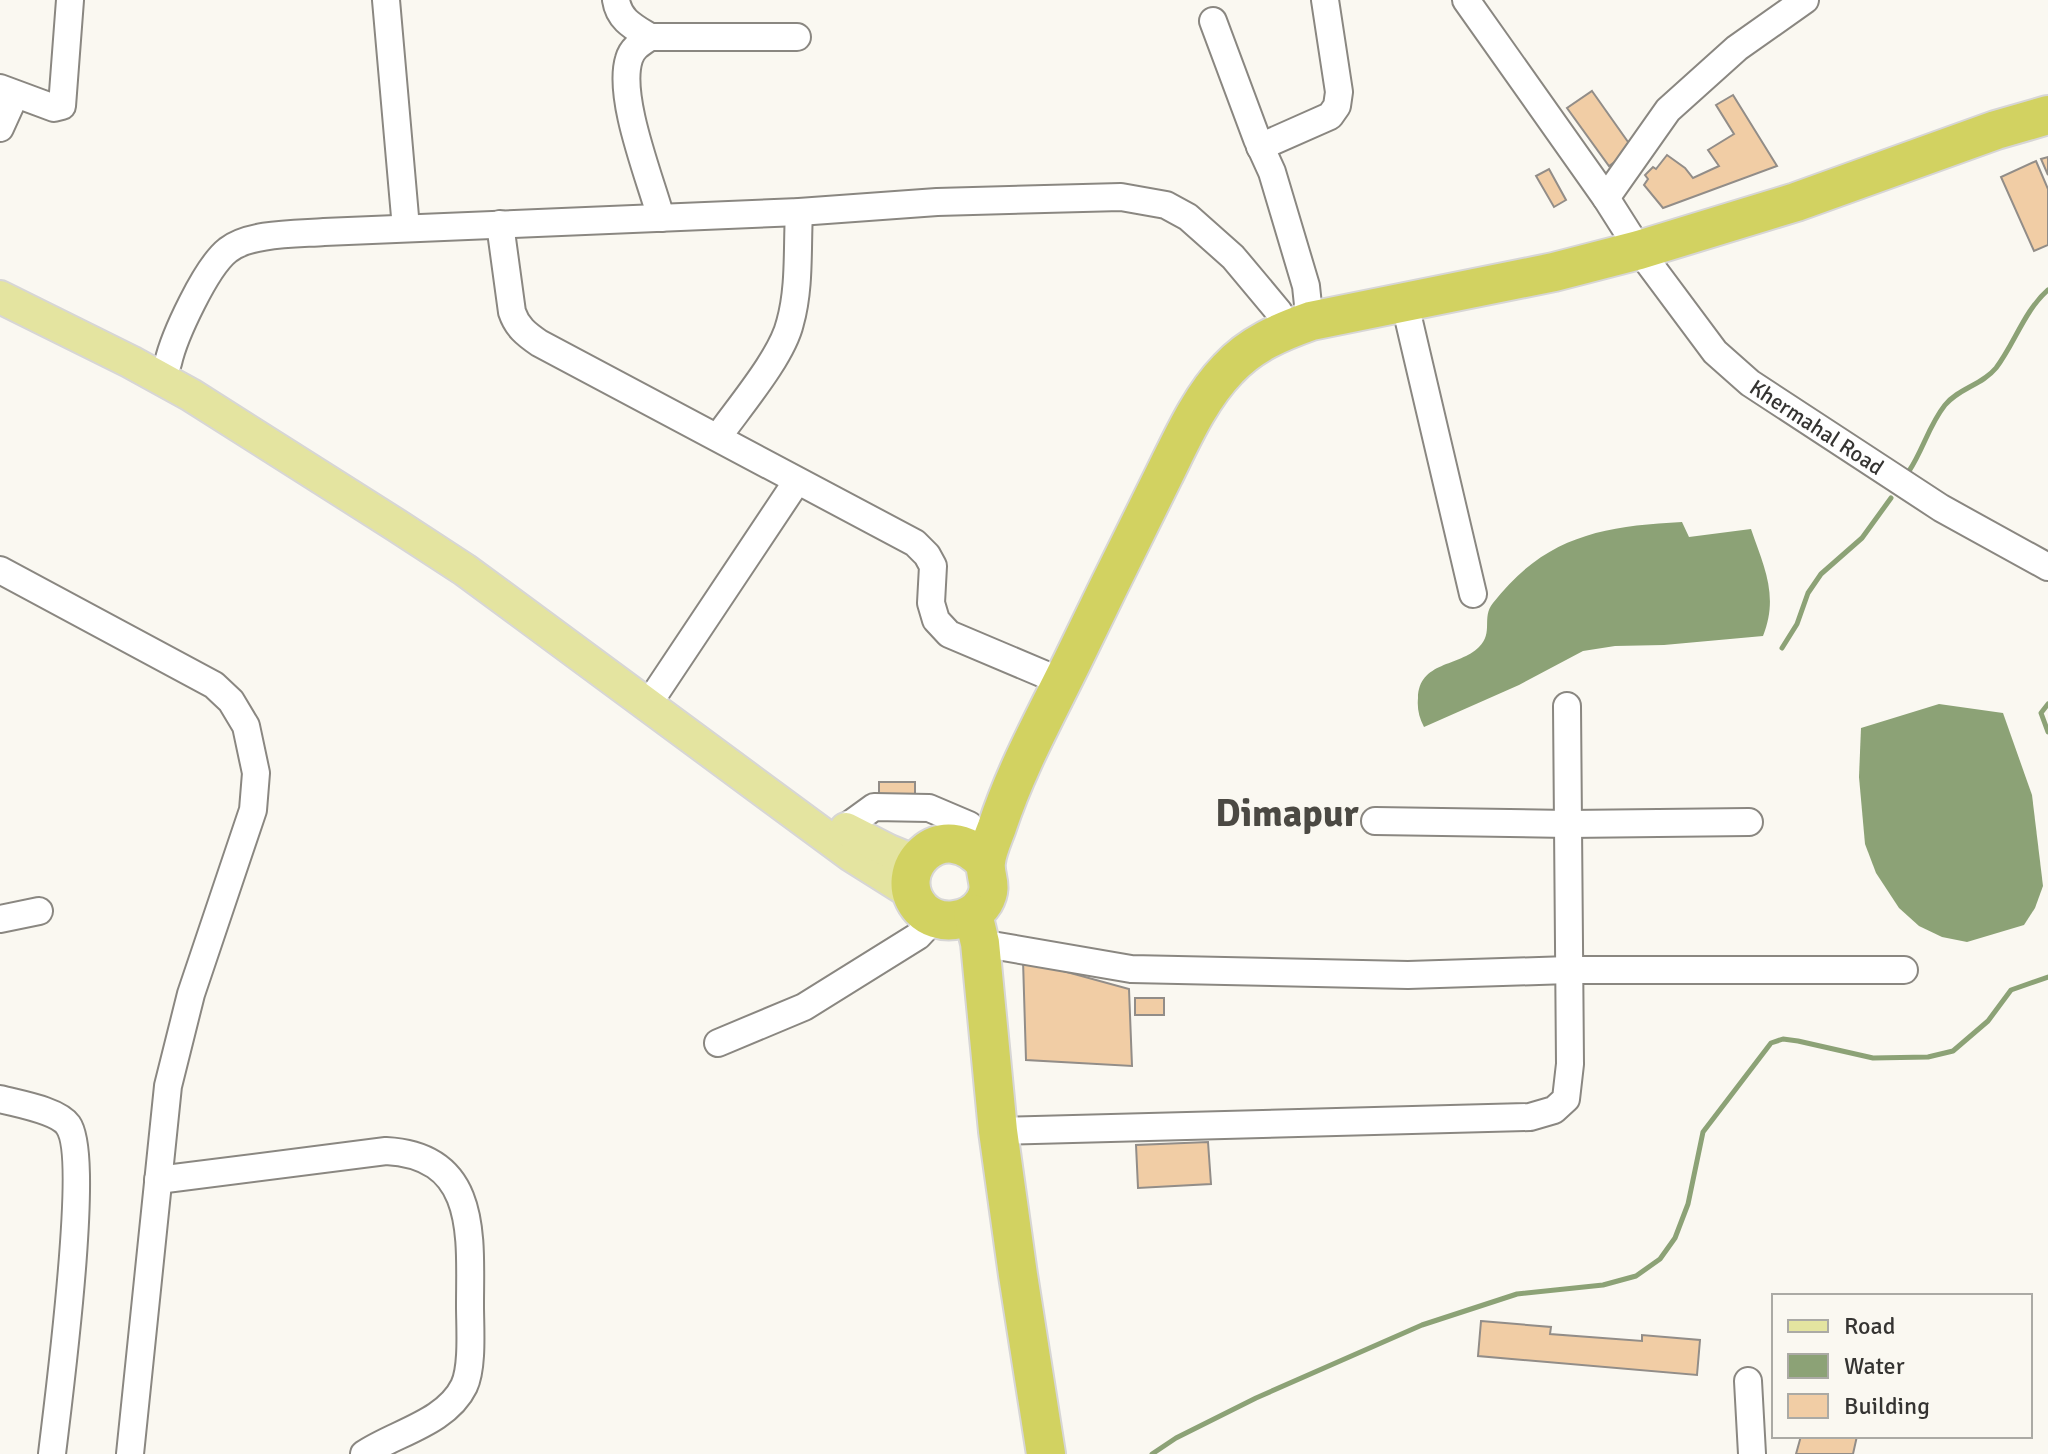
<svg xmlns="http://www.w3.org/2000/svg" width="2048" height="1454" font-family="Signika,sans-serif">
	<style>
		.water { fill: #8ca276 }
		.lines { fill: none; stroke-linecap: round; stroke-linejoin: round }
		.stream { stroke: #8ca276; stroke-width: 5 }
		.building { fill: #f1cda5; stroke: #928d88; stroke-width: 2 }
		.minor-casing { stroke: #8a8781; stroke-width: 30 }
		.major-casing { stroke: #d7d6d6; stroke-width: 36 }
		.highway-casing { stroke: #d7d6d6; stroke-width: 42 }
		.minor { stroke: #fff; stroke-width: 26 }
		.major { stroke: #e4e4a0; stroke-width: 32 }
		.highway { stroke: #d2d261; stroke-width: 38 }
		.labels { text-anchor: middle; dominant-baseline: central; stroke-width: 8; stroke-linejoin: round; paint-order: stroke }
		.street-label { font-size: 22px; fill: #353432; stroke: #faf8f1 }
		.town-label { font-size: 38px; font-weight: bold; fill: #4b4943; stroke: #faf8f1 }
	</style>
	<rect width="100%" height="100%" fill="#faf8f1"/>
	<!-- water -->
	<g class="water">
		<path d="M1682,522l7,15 62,-8c13,38 28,67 12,107l-99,9 -49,1 -32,5 -64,34 -95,42c-5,-10 -7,-18 -6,-29 1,-37 41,-31 61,-51 15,-15 2,-29 14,-44 52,-67 110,-77 189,-81z"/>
		<path d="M1939,704l64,9 29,82 11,91 -8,22 -11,17 -57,17 -25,-5 -23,-11 -20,-18 -23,-35 -11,-29 -6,-67 2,-49z"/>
	</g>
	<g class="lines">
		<!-- stream -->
		<g class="stream">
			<path d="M1909,471c14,-21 20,-46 36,-66 14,-17 37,-20 51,-37 19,-25 28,-57 52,-78"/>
			<path d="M1782,648l15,-24 11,-31 13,-19 41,-36 29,-40"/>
			<path d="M2048,704l-7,9 7,19"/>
			<path d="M1152,1454l24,-16 80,-40 166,-73 95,-31 86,-9 33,-9 24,-17 15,-21 13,-34 15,-72 68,-89 12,-4 15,2 75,17 55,-1 25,-6 35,-30 23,-31 37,-13"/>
		</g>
	</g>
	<!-- building -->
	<g class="building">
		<path d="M1592,91l41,58 -24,17 -42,-58z"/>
		<path d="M1733,95l44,71 -114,42 -19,-23 4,-6 -3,-4 8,-8 3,2 11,-14 18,13 8,10 26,-12 -11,-16 26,-16 -18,-29z"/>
		<path d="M2048,157v18l-7,-16z"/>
		<path d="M2036,161l12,28v56l-14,6 -33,-74z"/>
		<path d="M1549,169l17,31 -12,7 -18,-31z"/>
		<rect x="879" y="782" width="36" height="38"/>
		<path d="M1023,960l106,29 3,77 -106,-6z"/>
		<rect x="1135" y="998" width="29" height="17"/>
		<path d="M1208,1142l3,42 -73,4 -2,-43z"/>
		<path d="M1481,1321l70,6 -1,7 92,7v-6l58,5 -3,35 -219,-19z"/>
		<path d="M1801,1436h56l-4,18h-57z"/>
	</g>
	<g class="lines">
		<defs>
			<g id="minor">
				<path d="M386,0l20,228"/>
				<path d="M616,0c3,20 18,27 34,37"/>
				<path id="s1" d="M1466,0l140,198 33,52 76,102 35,31 191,125 107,59"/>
				<path d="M1213,21l44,118 15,33 34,114 2,19"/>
				<path d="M0,88l54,20 8,-2 8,-106"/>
				<path d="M0,128l15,-33"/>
				<path d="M1260,147l70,-31 7,-10 2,-14 -14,-92"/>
				<path d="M1606,198l62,-88 69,-62 68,-48"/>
				<path d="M661,218c-11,-40 -44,-121 -32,-159 3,-11 12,-16 21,-22h147"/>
				<path d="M500,224l12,88c5,15 14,22 27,31l376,200 12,12 6,11 -2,37 5,17 13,14 97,41"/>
				<path d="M1404,300l69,294"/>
				<path d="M168,363c6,-27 38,-96 60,-113 21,-17 69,-16 96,-18l475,-20 138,-10 184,-5 45,8 22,12 45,40 46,55"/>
				<path d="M718,437c21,-30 64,-80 72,-114 10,-35 7,-75 9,-111"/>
				<path d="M0,570l214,115 17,16 15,25 10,47 -3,37 -62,184 -23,92 -38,368"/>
				<path d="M657,691l140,-210"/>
				<path d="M1375,821l193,3 181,-2"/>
				<path d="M845,828l29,-21 55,1 40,17"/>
				<path d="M0,919l39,-8"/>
				<path d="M980,943l151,26 277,6 161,-5h335"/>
				<path d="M718,1043l86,-36 114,-71 17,-18"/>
				<path d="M0,1099c18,5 57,11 68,26 23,32 -10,277 -16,329"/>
				<path d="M998,1131l532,-14 24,-7 12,-11 4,-35 -3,-358"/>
				<path d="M158,1180l228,-29c93,5 84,86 84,155 0,21 3,61 -6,80 -18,37 -69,47 -100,68"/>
				<path d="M1748,1381l4,73"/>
			</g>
			<g id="major">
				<path d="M0,297l131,65 60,33 205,130 69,45 386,285 62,39"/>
				<path d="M846,829l43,22 27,11"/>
			</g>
			<g id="highway">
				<path d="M985,863c-42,-50 -98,8 -64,46 17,18 50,14 63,-7 10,-17 0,-25 2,-40 1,-11 7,-24 11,-35 19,-58 48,-110 75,-165 30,-62 60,-123 91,-185 18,-36 36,-78 65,-108 23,-25 52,-37 83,-48l243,-49 85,-22 157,-48 200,-72 52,-15"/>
				<path d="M973,914l7,29 18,188 20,144 28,179"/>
			</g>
		</defs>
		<!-- minor casing -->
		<use href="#minor" class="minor-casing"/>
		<!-- major casing -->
		<use href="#major" class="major-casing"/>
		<!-- highway casing -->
		<use href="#highway" class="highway-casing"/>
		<!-- minor -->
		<use href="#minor" class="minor"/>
		<!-- major -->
		<use href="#major" class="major"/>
		<!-- highway -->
		<use href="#highway" class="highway"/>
	</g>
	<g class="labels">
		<!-- street labels -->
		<g class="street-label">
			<text stroke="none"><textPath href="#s1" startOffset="558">Khermahal Road</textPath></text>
		</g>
		<!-- town labels -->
		<g class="town-label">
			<text x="1287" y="813">Dimapur</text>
		</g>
	</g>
	<!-- legend -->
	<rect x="1772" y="1294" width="260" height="144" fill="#faf8f1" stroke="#abaaa5" stroke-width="2"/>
	<rect x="1788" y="1320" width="40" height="12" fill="#e4e4a0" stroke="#abaaa5" stroke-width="2"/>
	<text x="1844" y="1334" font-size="24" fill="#353432">Road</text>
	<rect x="1788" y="1354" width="40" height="24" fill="#8ca276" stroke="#abaaa5" stroke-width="2"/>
	<text x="1844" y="1374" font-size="24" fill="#353432">Water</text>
	<rect x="1788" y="1394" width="40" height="24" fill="#f1cda5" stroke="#abaaa5" stroke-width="2"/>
	<text x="1844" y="1414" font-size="24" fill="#353432">Building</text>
</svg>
